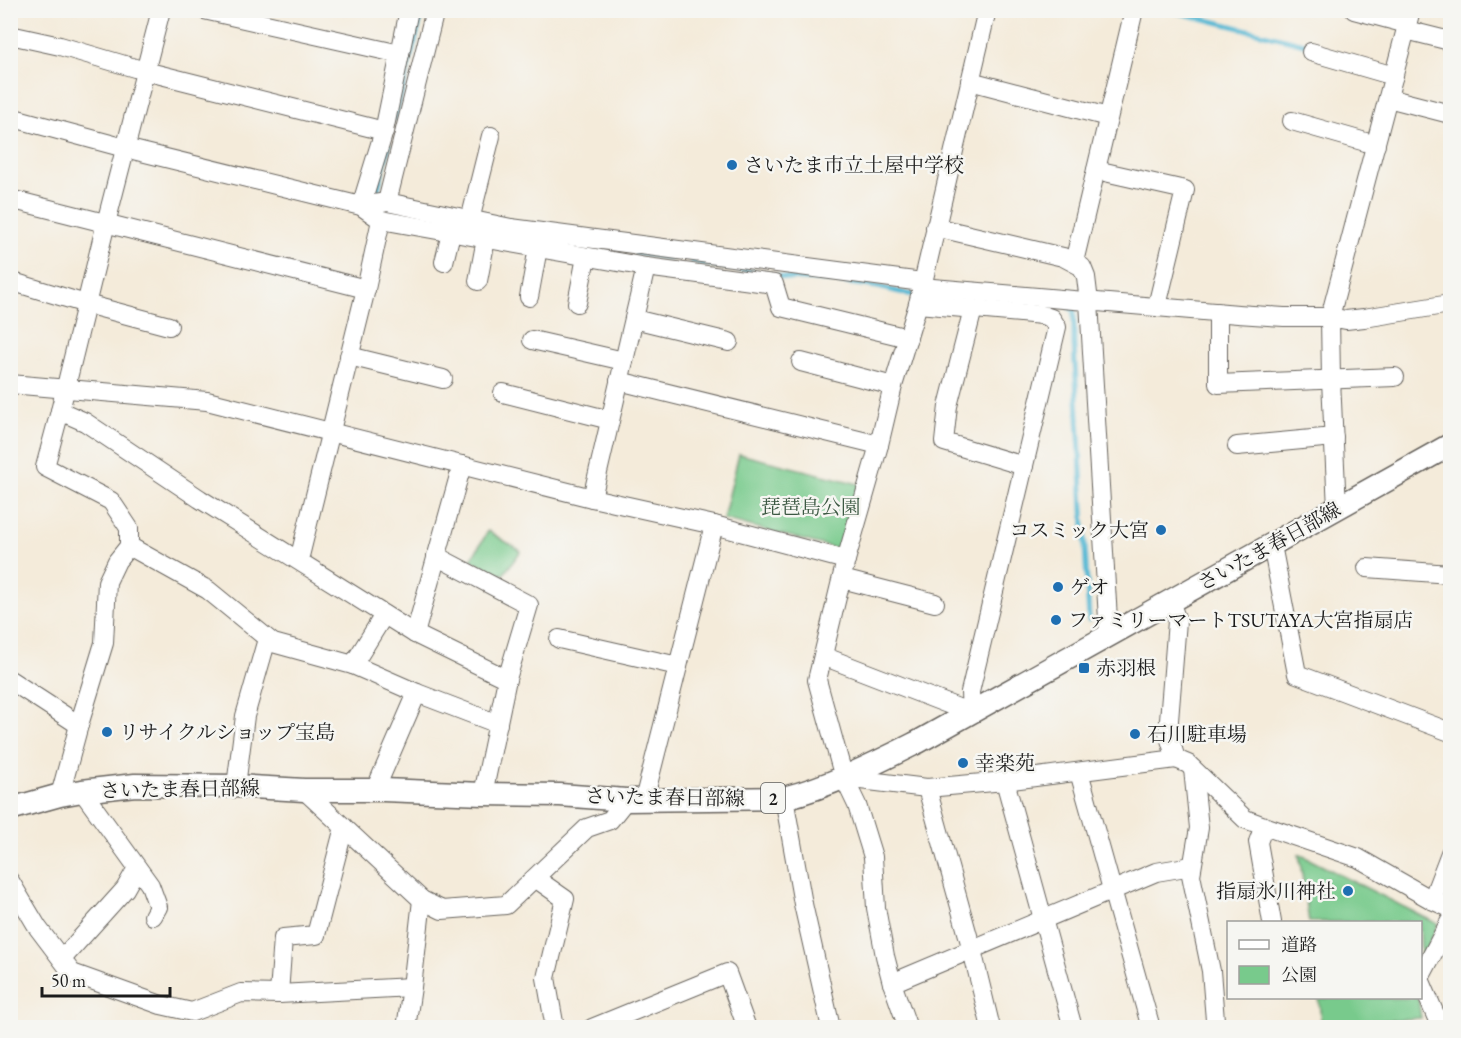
<svg xmlns="http://www.w3.org/2000/svg" width="1461" height="1038" font-family="'EB Garamond','Noto Serif JP',serif">
	<style>
		.green { fill: #78ca8c; stroke: #4a7354; stroke-width: 1.5 }
		.lines { fill: none; stroke-linecap: round; stroke-linejoin: round }
		.stream { stroke: #56b9d4; stroke-width: 5 }
		.minor-casing { stroke: #68645e; stroke-width: 20 }
		.major-casing { stroke: #68645e; stroke-width: 25 }
		.minor { stroke: #fff; stroke-width: 18 }
		.major { stroke: #fff; stroke-width: 22 }
		.poi-dot { fill: #1f6fb2; stroke: #f6f6f2; stroke-width: 2 }
		.labels { text-anchor: middle; dominant-baseline: central; stroke-width: 5; stroke-linejoin: round; paint-order: stroke }
		.shield { fill: #f6f6f2; stroke: #5d5d5c; stroke-width: 1.5 }
		.shield-label { font-size: 18px; font-weight: bold; fill: #1c1c1c }
		.poi-label { font-size: 20px; fill: #1c1c1c; stroke: #f6f6f2; text-anchor: start }
		.park-label { font-size: 20px; fill: #3c5943; stroke: #f6f6f2 }
		.street-label { font-size: 20px; fill: #1c1c1c; stroke: #f6f6f2 }
	</style>
	<rect width="100%" height="100%" fill="#f6f6f2"/>
	<filter id="ink" filterUnits="userSpaceOnUse"><feTurbulence type="fractalNoise" baseFrequency=".0167" numOctaves="2"/><feDisplacementMap in="SourceGraphic" scale="12" xChannelSelector="R" yChannelSelector="G"/><feConvolveMatrix kernelMatrix="1 2 1 2 8 2 1 2 1" color-interpolation-filters="sRGB"/></filter>
	<filter id="wash" filterUnits="userSpaceOnUse"><feTurbulence type="fractalNoise" baseFrequency=".008" numOctaves="4" result="noise"/><feDisplacementMap in="SourceGraphic" scale="24" xChannelSelector="R" yChannelSelector="G"/><feGaussianBlur stdDeviation="1.35" result="paint"/><feColorMatrix in="noise" values="0 0 0 0 0 0 0 0 0 0 0 0 0 0 0 0 0 1.4 0 .05"/><feComposite in="paint" operator="in"/></filter>
	<g filter="url(#wash)">
		<rect width="100%" height="100%" fill="#f4ebda"/>
		<!-- green -->
		<g class="green">
			<path d="M739,454l120,30 -14,60 -7,5 -115,-30z"/>
			<path d="M488,531l33,20 -18,24 -32,-15z"/>
			<path d="M1299,854l139,70 -17,38 -1,-40h-111z"/>
			<path d="M1319,998h99l3,20 -100,7z"/>
		</g>
		<g class="lines">
			<!-- stream -->
			<g class="stream">
				<path d="M1168,10l144,36"/>
				<path d="M395,119l28,-109"/>
				<path d="M377,201v-9l12,-47"/>
				<path d="M636,253l35,5"/>
				<path d="M692,261l95,17 47,3 44,6 30,7 9,1"/>
				<path d="M1070,308h4v35l15,277"/>
			</g>
		</g>
	</g>
	<g filter="url(#ink)">
		<g class="lines">
			<defs>
				<g id="minor">
					<path d="M204,10l196,44"/>
					<path d="M409,10l-25,121 -23,75 26,-4 124,26 411,54"/>
					<path d="M1354,10l53,14"/>
					<path d="M1406,30l44,11"/>
					<path d="M10,35l50,11 85,25 239,60"/>
					<path d="M1311,52l83,24"/>
					<path d="M970,81l138,36"/>
					<path d="M1388,98l62,16"/>
					<path d="M10,117l115,31 236,58 20,14 265,47 128,17 7,23 127,31"/>
					<path d="M1292,121l84,24"/>
					<path d="M1096,170l89,20 -28,116"/>
					<path d="M10,199l356,90"/>
					<path d="M387,202l48,-192"/>
					<path d="M470,220l21,-84"/>
					<path d="M935,227l128,30 19,10 4,10 3,25 20,334"/>
					<path d="M444,262l7,-29"/>
					<path d="M1074,262l60,-252"/>
					<path d="M10,281l76,23 83,22"/>
					<path d="M478,281l8,-42"/>
					<path d="M921,287l317,27 46,3h46l81,-307"/>
					<path d="M529,297l9,-49"/>
					<path d="M577,303l9,-46"/>
					<path d="M973,309l-25,97 -4,36 80,24"/>
					<path d="M1218,312v72l177,-7"/>
					<path d="M634,319l95,23"/>
					<path d="M532,340l92,21"/>
					<path d="M349,356l94,23"/>
					<path d="M801,362l92,24"/>
					<path d="M619,381l260,64"/>
					<path d="M10,384l197,17 385,97 122,27 132,35"/>
					<path d="M503,393l107,27"/>
					<path d="M60,411l25,11 115,77 215,135 92,45"/>
					<path d="M1237,446l97,-9"/>
					<path d="M592,498l54,-231"/>
					<path d="M1337,509l-6,-129 -1,-63 16,3 18,-2 86,-14"/>
					<path d="M1272,545l25,129 153,58"/>
					<path d="M129,546l79,44 65,53 80,22 31,-50"/>
					<path d="M436,556l93,49 -22,74 -24,115"/>
					<path d="M299,560l67,-271 15,-69"/>
					<path d="M1367,568l83,6"/>
					<path d="M842,579l93,24"/>
					<path d="M1170,601l7,20 -9,112 8,26 12,5 57,55 19,7 94,32 74,42 18,8"/>
					<path d="M415,634l47,-169"/>
					<path d="M559,639l119,27"/>
					<path d="M823,656l148,57 -1,-21 87,-365 -6,-9 -9,-3 -124,-11"/>
					<path d="M353,665l64,28 81,31"/>
					<path d="M10,680l69,45 25,-82 3,-61 10,-21 12,-15v-18l-18,-27 -66,-34 15,-56 46,-188 55,-213"/>
					<path d="M1193,769l6,59 -8,47 20,96 4,49 4,8"/>
					<path d="M1079,772l72,256"/>
					<path d="M844,778l83,10 78,-7 171,-22"/>
					<path d="M1005,781l68,247"/>
					<path d="M236,786l9,-70 22,-77"/>
					<path d="M927,788l45,162 19,78"/>
					<path d="M304,790l118,110 20,10 64,-5 81,-77 23,-8 16,-20"/>
					<path d="M375,790l42,-97"/>
					<path d="M82,791l68,94 8,22 -5,9"/>
					<path d="M60,795l19,-70"/>
					<path d="M784,798l19,106 28,124"/>
					<path d="M644,800l70,-275"/>
					<path d="M1264,826l-6,16 14,80"/>
					<path d="M535,878l30,21 -19,79 9,50"/>
					<path d="M10,881l28,47 34,45 89,32 31,7 49,-19 38,1 133,-7"/>
					<path d="M1432,900l18,-47"/>
					<path d="M62,959l63,-70 12,-21"/>
					<path d="M1420,978l30,-57"/>
					<path d="M1420,979l21,49"/>
					<path d="M892,983l264,-111 36,-6"/>
					<path d="M279,994l4,-56 33,-3 28,-108"/>
					<path d="M406,1028l6,-41 10,-87"/>
					<path d="M592,1028l135,-55 20,55"/>
					<path d="M908,1028l-16,-45 -7,-27 -9,-48 -3,-51 -16,-52 -13,-27 -27,-98 29,-120 33,-115 14,-59 25,-82 69,-294"/>
				</g>
				<path id="major" d="M10,809l50,-14 22,-4 53,-6 101,1 68,4h79l100,4 77,1 66,5 158,-2c47,-12 90,-34 134,-56l532,-297"/>
			</defs>
			<!-- minor casing -->
			<use href="#minor" class="minor-casing"/>
			<!-- major casing -->
			<use href="#major" class="major-casing"/>
			<!-- minor -->
			<use href="#minor" class="minor"/>
			<!-- major -->
			<use href="#major" class="major"/>
		</g>
	</g>
	<!-- markers -->
	<g class="poi-dot">
		<circle cx="732" cy="165" r="6"/>
		<circle cx="1161" cy="530" r="6"/>
		<circle cx="1058" cy="587" r="6"/>
		<circle cx="1056" cy="620" r="6"/>
		<rect x="1078" y="662" width="12" height="12" rx="3"/>
		<circle cx="107" cy="732" r="6"/>
		<circle cx="1135" cy="734" r="6"/>
		<circle cx="963" cy="763" r="6"/>
		<circle cx="1348" cy="891" r="6"/>
	</g>
	<g class="labels">
		<!-- shield labels -->
		<rect class="shield" x="761" y="783" width="24" height="30" rx="4.5"/>
		<g class="shield-label">
			<text x="773" y="798">2</text>
		</g>
		<!-- poi labels -->
		<g class="poi-label">
			<text x="744" y="165">さいたま市立土屋中学校</text>
			<text x="1149" y="530" text-anchor="end">コスミック大宮</text>
			<text x="1070" y="587">ゲオ</text>
			<text x="1068" y="620">ファミリーマートTSUTAYA大宮指扇店</text>
			<text x="1096" y="668">赤羽根</text>
			<text x="119" y="732">リサイクルショップ宝島</text>
			<text x="1147" y="734">石川駐車場</text>
			<text x="975" y="763">幸楽苑</text>
			<text x="1336" y="891" text-anchor="end">指扇氷川神社</text>
		</g>
		<!-- park labels -->
		<g class="park-label">
			<text x="811" y="507">琵琶島公園</text>
		</g>
		<!-- street labels -->
		<g class="street-label">
			<text transform="translate(1269 546) rotate(-29)">さいたま春日部線</text>
			<text transform="translate(180 789) rotate(-1)">さいたま春日部線</text>
			<text transform="translate(665 797) rotate(1)">さいたま春日部線</text>
		</g>
	</g>
	<!-- margin -->
	<rect width="1461" height="1038" fill="none" stroke="#f6f6f2" stroke-width="36"/>
	<!-- legend -->
	<rect x="1227" y="921" width="195" height="78" fill="#f6f6f2" stroke="#9f9f9c" stroke-width="1.5"/>
	<rect x="1239" y="940" width="30" height="9" fill="#ffffff" stroke="#9f9f9c" stroke-width="1.5"/>
	<text x="1281" y="951" font-size="18" fill="#1c1c1c">道路</text>
	<rect x="1239" y="966" width="30" height="18" fill="#78ca8c" stroke="#9f9f9c" stroke-width="1.5"/>
	<text x="1281" y="981" font-size="18" fill="#1c1c1c">公園</text>
	<!-- scale -->
	<path d="M42 987v9h128v-9" fill="none" stroke="#1c1c1c" stroke-width="3"/>
	<text x="51" y="987" font-size="18" fill="#1c1c1c" stroke="#f6f6f2" stroke-width="4.5" paint-order="stroke">50 m</text>
</svg>
